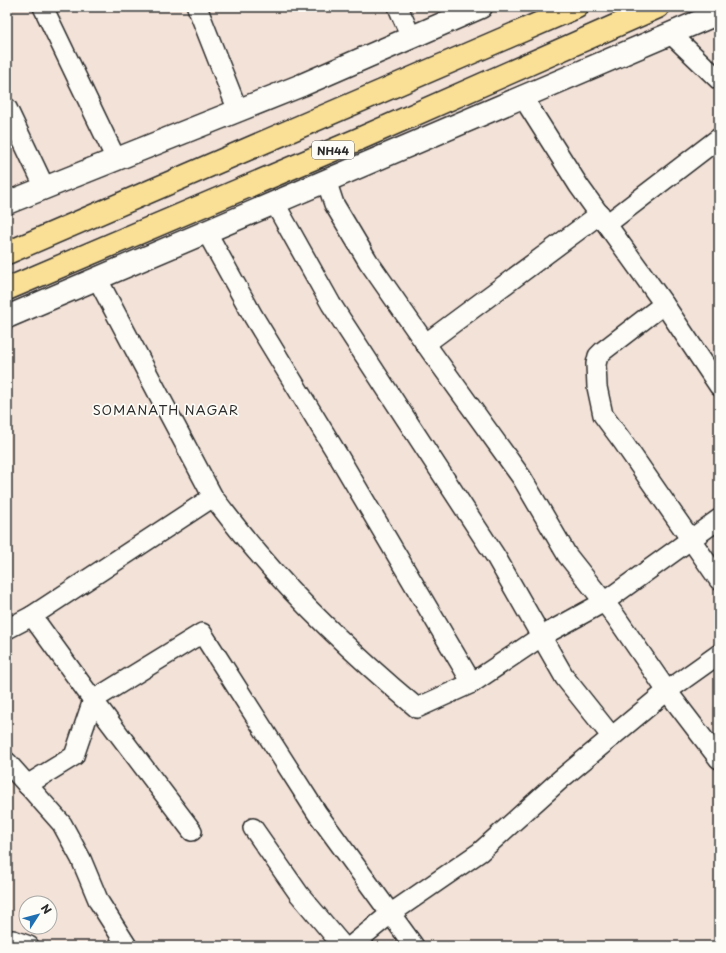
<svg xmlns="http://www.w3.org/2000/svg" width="726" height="953" font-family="'Playpen Sans',sans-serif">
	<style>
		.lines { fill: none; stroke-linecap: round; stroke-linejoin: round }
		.minor-casing { stroke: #2b2b2b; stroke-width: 22 }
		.tertiary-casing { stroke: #2b2b2b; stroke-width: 25 }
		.trunk-casing { stroke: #2b2b2b; stroke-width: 25 }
		.minor { stroke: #fdfcf7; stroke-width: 19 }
		.tertiary { stroke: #fdfcf7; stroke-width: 22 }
		.trunk { stroke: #fadf96; stroke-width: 22 }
		.labels { text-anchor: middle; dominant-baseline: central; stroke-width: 3.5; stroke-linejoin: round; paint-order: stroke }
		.shield { fill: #fdfcf7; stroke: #6a6a68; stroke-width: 1 }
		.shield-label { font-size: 11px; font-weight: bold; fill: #2b2b2b }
		.neighbourhood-label { font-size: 13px; letter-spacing: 1px; fill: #2b2b2b; stroke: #fdfcf7 }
	</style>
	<rect width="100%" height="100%" fill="#f3e2d8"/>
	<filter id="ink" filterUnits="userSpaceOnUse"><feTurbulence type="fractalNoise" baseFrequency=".025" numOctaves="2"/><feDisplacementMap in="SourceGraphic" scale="8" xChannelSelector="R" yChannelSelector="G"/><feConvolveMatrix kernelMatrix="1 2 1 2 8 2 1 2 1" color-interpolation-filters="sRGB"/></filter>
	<g filter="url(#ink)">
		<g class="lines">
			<defs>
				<g id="minor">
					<path d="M43,7l73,152"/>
					<path d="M197,7l41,104"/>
					<path d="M398,7l13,30"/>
					<path d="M670,33l49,47"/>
					<path d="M522,96l57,90 85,118 55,82"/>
					<path d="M7,108l38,80"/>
					<path d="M326,180l8,24 34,57 64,92 90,125 45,77 49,62 51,74 52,68"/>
					<path d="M274,202l57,102 165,253 69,121 47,59"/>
					<path d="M607,224l112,-86"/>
					<path d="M206,231l47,85 86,141 133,226 -55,25c-57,-48 -112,-99 -160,-156 -15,-17 -29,-36 -44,-55"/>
					<path d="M97,278l116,219 -181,119 61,84 109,-67 115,180 97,133"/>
					<path d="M664,304l-61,47 -5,5 -2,8 1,23 6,28 20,27 96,138"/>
					<path d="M425,344l175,-130"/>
					<path d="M7,629l25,-13"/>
					<path d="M472,683l70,-47 62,-34 115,-83"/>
					<path d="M93,700l99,131"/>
					<path d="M7,762l55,62 19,35 18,43 28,44"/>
					<path d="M27,785l47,-29 19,-56"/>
					<path d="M253,828l46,66 44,52"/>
					<path d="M15,946l-2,-6 16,6"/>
					<path d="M351,946l39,-32 90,-62 81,-73 106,-88 52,-37"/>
				</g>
				<g id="tertiary">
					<path d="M7,203l295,-118 179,-78"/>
					<path d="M7,317l712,-304"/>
				</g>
				<g id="trunk">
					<path d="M7,253l570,-246"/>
					<path d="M7,289l352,-150 299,-132"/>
				</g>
			</defs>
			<!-- minor casing -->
			<use href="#minor" class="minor-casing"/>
			<!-- tertiary casing -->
			<use href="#tertiary" class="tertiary-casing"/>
			<!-- trunk casing -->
			<use href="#trunk" class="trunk-casing"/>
			<!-- minor -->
			<use href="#minor" class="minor"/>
			<!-- tertiary -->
			<use href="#tertiary" class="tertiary"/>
			<!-- trunk -->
			<use href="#trunk" class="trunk"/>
		</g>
	</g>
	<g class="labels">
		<!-- shield labels -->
		<rect class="shield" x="312" y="141" width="42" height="18" rx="3"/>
		<g class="shield-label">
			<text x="333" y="150">NH44</text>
		</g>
		<!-- neighbourhood labels -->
		<g class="neighbourhood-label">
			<text x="166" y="409">SOMANATH NAGAR</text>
		</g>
	</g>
	<!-- margin -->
	<rect width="726" height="953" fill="none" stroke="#fdfcf7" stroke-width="24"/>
	<rect x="12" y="12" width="702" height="929" fill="none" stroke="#2b2b2b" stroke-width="1.5" filter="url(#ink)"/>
	<!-- north arrow -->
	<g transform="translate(38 915) rotate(54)"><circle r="19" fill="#fdfcf7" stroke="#a9a8a5"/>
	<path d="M0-3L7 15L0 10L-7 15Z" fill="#1f6fb2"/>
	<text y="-6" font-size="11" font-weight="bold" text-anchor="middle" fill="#2b2b2b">N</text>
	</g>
</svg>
